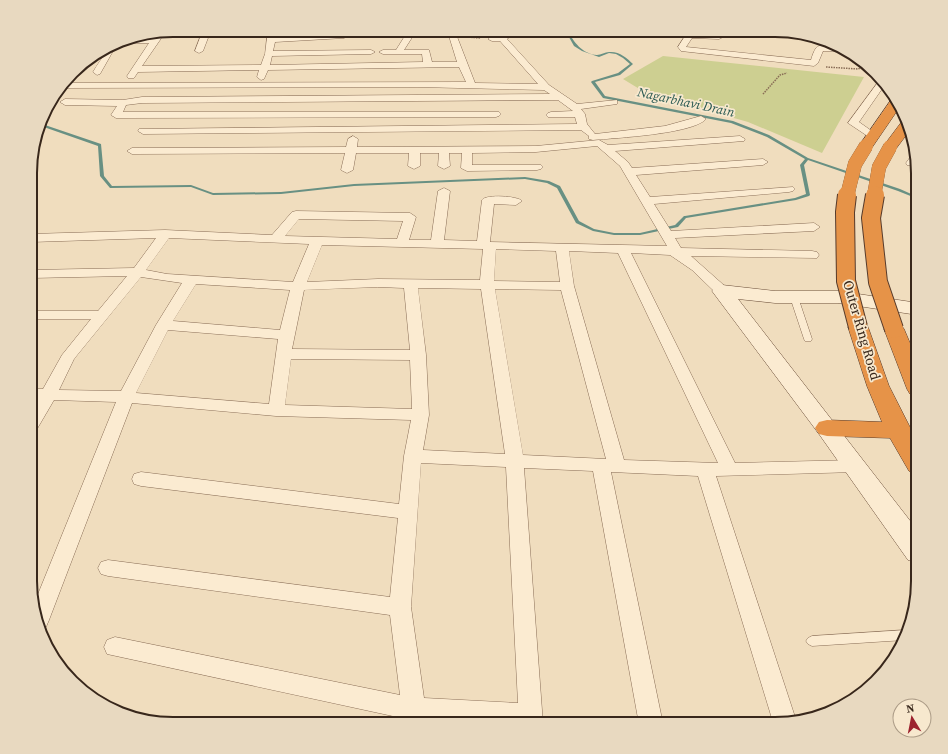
<svg xmlns="http://www.w3.org/2000/svg" width="948" height="754" font-family="'Source Serif 4',serif">
	<style>
		.green { fill: #cdcf91 }
		.lines { fill: none; stroke-linecap: round; stroke-linejoin: round }
		.stream { fill: #689083; fill-rule: evenodd }
		.lane-casing { stroke: #896d56; stroke-width: 1 }
		.street-casing { stroke: #896d56; stroke-width: 1 }
		.secondary-casing { stroke: #6b4e39; stroke-width: 1 }
		.highway-casing { stroke: #573b2b; stroke-width: 1 }
		.path { stroke: #896d56; stroke-width: 1.5; stroke-dasharray: 1.5 1; stroke-linecap: butt }
		.lane { fill: #fbebd1; fill-rule: evenodd }
		.street { fill: #fbebd1; fill-rule: evenodd }
		.secondary { fill: #fbebd1; fill-rule: evenodd }
		.highway { fill: #e69348; fill-rule: evenodd }
		.highway-bridge-far1-casing { stroke: #573b2b; stroke-width: 14; stroke-linecap: butt }
		.highway-bridge-casing { stroke: #573b2b; stroke-width: 20; stroke-linecap: butt }
		.highway-bridge-far1 { stroke: #e69348; stroke-width: 14 }
		.highway-bridge { stroke: #e69348; stroke-width: 18 }
		.labels { text-anchor: middle; dominant-baseline: central; stroke-width: 3.5; stroke-linejoin: round; paint-order: stroke }
		.far-water-label { font-size: 13px; font-style: italic; fill: #295952; stroke: #f7e8ce }
		.street-label { font-size: 14px; fill: #38271b; stroke: #f7e8ce }
		.rim { fill: none; stroke: #38271b; stroke-width: 2 }
	</style>
	<rect width="100%" height="100%" fill="#f0ddbe"/>
	<!-- green -->
	<path class="green" d="M663,56l201,21 -42,76 -74,-31 -102,-29 -23,-14z"/>
	<g class="lines">
		<!-- stream -->
		<path class="stream" d="M565,30h2c7,12 15,24 30,25 4,0 8,-3 12,-3 10,-1 18,6 24,12l-13,11 -25,7 10,14 128,25 36,14 39,23 92,31 18,8v2l-20,-8 -90,-31 -4,5 6,30 -1,1 -13,4 -110,18 -8,9 -38,8h-26l-21,-4 -17,-8 -19,-35 -10,-5 -22,-4 -171,7 -73,8 -68,1 -22,-8 -80,1h-1l-10,-12 -2,-30 -57,-20v-2h1l59,20 3,32 8,10 79,-1 22,8 68,-1 73,-8 171,-7 24,4 11,5 19,35 15,8 20,4h26l35,-8 9,-9h1l110,-18 11,-4 -6,-29 5,-6 -38,-22 -36,-14 -128,-25 -12,-16 1,-1 26,-8 12,-9 -7,-6 -7,-4 -7,-1 -10,4 -17,-6 -8,-5z"/>
		<defs>
			<g id="lane">
				<path d="M736,30c28,0 57,2 84,9z"/>
				<path d="M794,295l4,2 14,42 -1,2h-6l-1,-2 -14,-42z"/>
				<path d="M907,630l1,1 -3,9 -93,6 -4,-2 -2,-3 2,-3 4,-2z"/>
			</g>
			<g id="street">
				<path d="M203,30h8l-8,21 -4,2 -4,-2z"/>
				<path d="M268,30h8l-1,7 69,-3 4,2 -4,2 -69,4 -2,9 98,-1 4,2 -4,2 -99,2 -2,9 153,-3 -1,-8h-39l-4,-2 4,-2h13l12,-19 27,-1 -7,6h-15l-9,14h25l3,12h25l-8,-26 7,-2 19,49 63,1 -38,-43h-8l-4,-2c4,-3 8,-1 12,-3 9,-2 8,-6 19,-6l-12,9 42,46 28,19 40,-4v4l-36,5 4,5 2,10 8,10 70,-8 36,-10 5,3c-13,15 -91,19 -113,21l-4,-1v-3l-8,-6 -438,4 -5,-3 1,-2 438,-5 -2,-7h-27l-2,-2 2,-2 3,-1 22,-1 -15,-11 -416,3 -16,2 -3,7h376l2,2 -2,2 -3,1 -380,1 -5,-3 6,-9 -52,-1 -5,-3 5,-3 58,1 19,-3 408,-3 -6,-4 -126,-3 -358,1 4,-5 402,-1 -7,-15 -191,3 -4,9 -3,1 -4,-3 2,-7 -121,2 -4,6h-6l-1,-2 22,-33 -32,1 -17,30 -3,1 -4,-3c20,-32 22,-32 59,-34l3,-5 9,-1 -4,8 -18,26 119,-1 4,-11z"/>
				<path d="M629,30h14c-9,6 -30,10 -39,3l4,-2z"/>
				<path d="M689,30h8l-2,3 24,2 4,2 -4,2 -27,-1 -6,9 125,13c1,-4 3,-9 5,-12 5,-6 26,0 31,4l-24,-1 -5,12 -4,3 -133,-15 -3,-4z"/>
				<path d="M879,81l5,5 -25,36 17,12 1,2 -5,3 -24,-16z"/>
				<path d="M353,136l5,3 -1,8 179,-1 63,-6 9,5 132,-9 5,3 -1,2 -129,10 13,11 4,6 131,-9 5,3 -5,3 -127,10 14,22 143,-10 2,2 -2,2 -4,1 -135,12 17,27 143,-8 6,4 -6,4 -139,7 6,10 131,3 5,1 2,3 -2,3 -126,-2 36,32 2,3 -2,3h-10l-25,-24 -22,-15 -39,-2 104,210 121,-3 6,1 3,5 -3,5 -6,1 -140,4 80,244 -21,4 -2,-2 -75,-246 -87,-4 52,252h-24l-46,-253 -69,-3 19,256h-59l-58,-3v3h-24v-6l-295,-64 -3,-7 3,-7 8,-3 285,58 -10,-80 -282,-39 -7,-2 -3,-6 3,-6 7,-2 282,37 8,-79 -257,-32 -7,-2 -2,-5 2,-5 7,-2 258,32 5,-48 7,-36 -135,-4 -144,-13 -83,217 -3,7 -5,1 -7,-24 82,-202 -62,-2 -17,29 -6,2v-20l7,-11 -7,-1v-10h12l19,-34 29,-36h-60v-8h67l29,-35 -96,2v-8l103,-2 22,-30 -125,4v-8l134,-4 107,5 20,-23 4,-1 114,2 6,4 -7,23h22l7,-49 6,-3 6,3 -6,49 33,1 5,-41c4,-6 36,-4 40,1l-6,4 -22,-1 -4,38 177,4 -47,-80 -23,-20 -61,6 -64,1v12h69l2,2 -2,2 -4,1 -70,1 -6,-3 1,-15h-13l1,13 -6,3 -6,-3 1,-13h-19v13l-6,3 -6,-3 1,-13h-53l-3,17 -6,3 -6,-3 4,-17 -213,1 -5,-3 5,-3 214,-1 2,-8zM299,219l104,2 -6,18 -112,-3zM169,238l140,6 -16,38 -126,-8 -21,-4zM322,245l161,4 -3,31 -102,-1 -71,3zM496,249l60,2 4,31 -66,-1zM569,251l49,2 100,210 -94,-3 -50,-174zM141,277l41,6 -26,42 -35,66 -62,-1 15,-31zM196,284l94,6 -10,40 -107,-9zM378,287l26,1 6,62 -118,-1 12,-59zM418,288l63,1 24,165 -82,-4 6,-35 -3,-60zM495,289l66,1 45,169 -83,-4zM168,330l110,9 -9,65 -133,-11zM291,359l119,1 2,49 -127,-4zM421,463l85,4 12,236 -94,-5 -13,-91z"/>
				<path d="M914,155l3,12 -10,-2 -1,-2 5,-7z"/>
			</g>
			<path id="secondary" d="M722,285l53,6h63l80,12v12l-80,-12h-63l-37,-4 180,232v32l-10,-3 -89,-126 -104,-139 -3,-4 3,-4z"/>
			<g id="highway">
				<path d="M891,100h3l5,8 -28,41h-10l-2,-3z"/>
				<path d="M907,119l3,11 -15,20h-10l-2,-3 2,-3 18,-24z"/>
				<path d="M858,321l7,2 3,4 21,59 29,57v31l-9,-3 -19,-33 -63,-2 -8,-2 -4,-6 4,-6 8,-2 55,2 -15,-36 -19,-59 3,-4z"/>
				<path d="M894,323l7,2 3,4 14,33v34l-8,-2 -3,-5 -23,-60 3,-4z"/>
			</g>
		</defs>
		<!-- lane casing -->
		<use href="#lane" class="lane-casing"/>
		<!-- street casing -->
		<use href="#street" class="street-casing"/>
		<!-- secondary casing -->
		<use href="#secondary" class="secondary-casing"/>
		<!-- highway casing -->
		<use href="#highway" class="highway-casing"/>
		<!-- path -->
		<g class="path">
			<path d="M466,37l15,1"/>
			<path d="M826,67l32,2 10,-4"/>
			<path d="M763,94l17,-19 7,-2"/>
		</g>
		<!-- lane -->
		<use href="#lane" class="lane"/>
		<!-- street -->
		<use href="#street" class="street"/>
		<!-- secondary -->
		<use href="#secondary" class="secondary"/>
		<!-- highway -->
		<use href="#highway" class="highway"/>
		<defs>
			<g id="highway-bridge-far1">
				<path d="M847,196l8,-32 11,-18"/>
				<path d="M874,196l5,-29 11,-20"/>
			</g>
			<g id="highway-bridge">
				<path d="M847,195l-2,17 1,69 12,46"/>
				<path d="M875,195l-4,23 7,64 16,47"/>
			</g>
		</defs>
		<!-- highway-bridge-far1 casing -->
		<use href="#highway-bridge-far1" class="highway-bridge-far1-casing"/>
		<!-- highway-bridge casing -->
		<use href="#highway-bridge" class="highway-bridge-casing"/>
		<!-- highway-bridge-far1 -->
		<use href="#highway-bridge-far1" class="highway-bridge-far1"/>
		<!-- highway-bridge -->
		<use href="#highway-bridge" class="highway-bridge"/>
	</g>
	<g class="labels">
		<!-- far-water labels -->
		<g class="far-water-label">
			<text transform="translate(686 102) rotate(12)">Nagarbhavi Drain</text>
		</g>
		<!-- street labels -->
		<g class="street-label">
			<text transform="translate(862 330) rotate(74)">Outer Ring Road</text>
		</g>
	</g>
	<!-- crop -->
	<path d="M0 0H948V754H0ZM173 37H775A136 136 0 0 1 911 173V581A136 136 0 0 1 775 717H173A136 136 0 0 1 37 581V173A136 136 0 0 1 173 37Z" fill="#e8d9c0" fill-rule="evenodd"/>
	<path class="rim" d="M173 37H775A136 136 0 0 1 911 173V581A136 136 0 0 1 775 717H173A136 136 0 0 1 37 581V173A136 136 0 0 1 173 37Z"/>
	<!-- north arrow -->
	<g transform="translate(912 718) rotate(350)"><circle r="19" fill="#f7e8ce" stroke="#ab9b86"/>
	<path d="M0-3L7 15L0 10L-7 15Z" fill="#9c222e"/>
	<text y="-6" font-size="11" font-weight="bold" text-anchor="middle" fill="#38271b">N</text>
	</g>
</svg>
